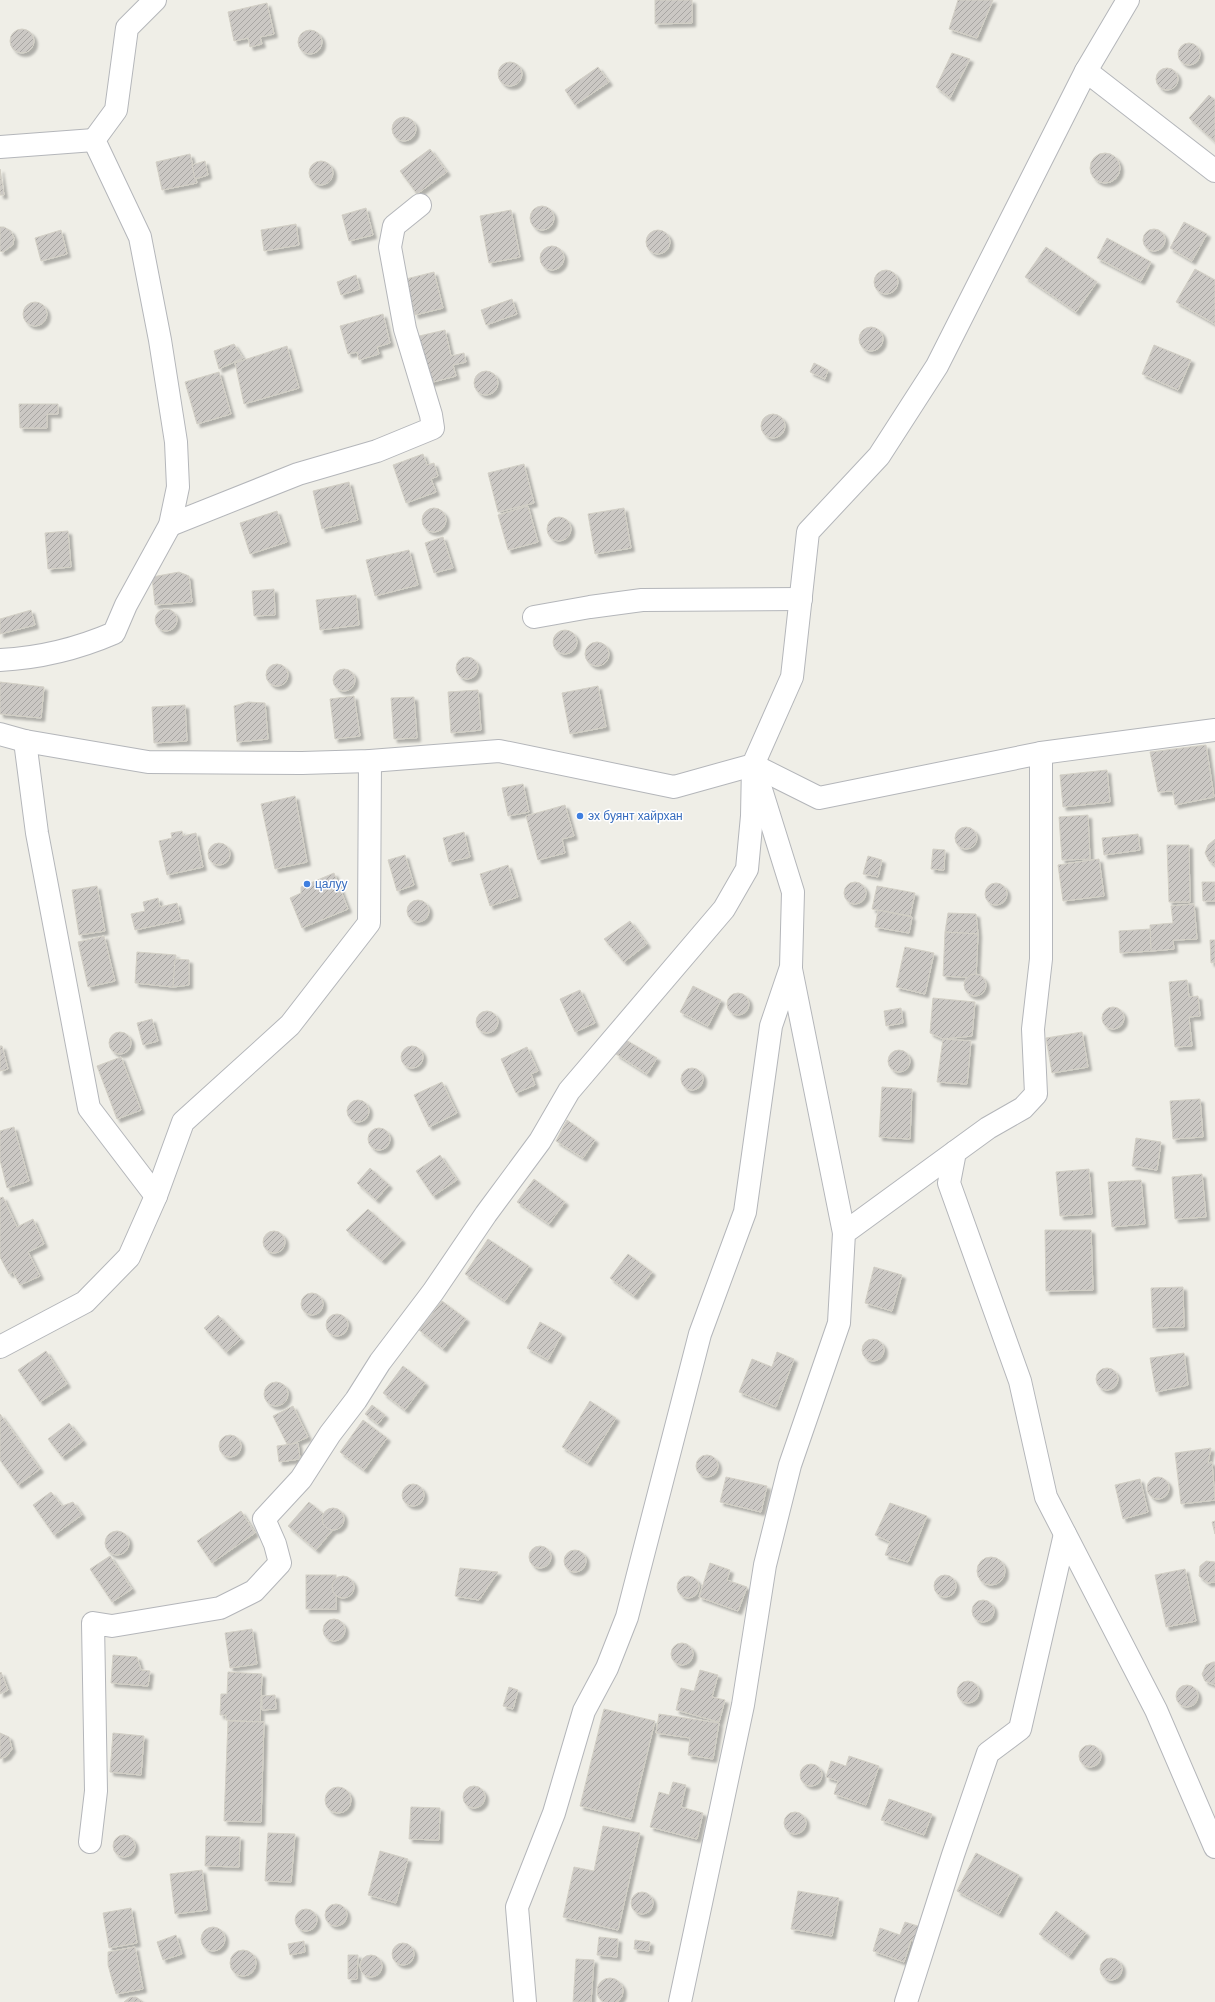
<svg xmlns="http://www.w3.org/2000/svg" width="1215" height="2002" font-family="Arial,sans-serif">
	<style>
		.building { fill: url(#building-hatch); stroke: #d3d0c6; filter: url(#shadow) }
		.lines { fill: none; stroke-linecap: round; stroke-linejoin: round }
		.minor-casing { stroke: #b4b6ba; stroke-width: 24 }
		.minor { stroke: #fff; stroke-width: 22 }
		.shop-dot { fill: #3f7fe0; stroke: #fff; stroke-width: 1.5 }
		.labels { text-anchor: middle; dominant-baseline: central; stroke-width: 3; stroke-linejoin: round; paint-order: stroke }
		.shop-label { font-size: 12px; fill: #366cbe; stroke: #fff; text-anchor: start }
	</style>
	<defs>
		<pattern id="building-hatch" width="6" height="6" patternUnits="userSpaceOnUse"><rect width="6" height="6" fill="#cbc8c4"/><path d="M-1 1l2-2M0 6l6-6M5 7l2-2" fill="none" stroke="#a8a6a3"/></pattern>
		<filter id="shadow"><feDropShadow dx="3.5" dy="3.5" stdDeviation="1" flood-color="#0004"/></filter>
	</defs>
	<rect width="100%" height="100%" fill="#efeee7"/>
	<!-- building -->
	<g class="building">
		<path d="M655,0h37v23l-37,1z"/>
		<path d="M958,0h35l-16,38 -28,-9z"/>
		<path d="M267,3l7,31 -14,3 2,7 -12,3 -2,-9 -14,3 -6,-29z"/>
		<circle cx="22" cy="41" r="12"/>
		<circle cx="310" cy="42" r="12"/>
		<circle cx="1189" cy="54" r="11"/>
		<path d="M952,53l18,6 -20,39 -14,-11z"/>
		<circle cx="510" cy="74" r="12"/>
		<path d="M598,67l11,15 -34,23 -10,-15z"/>
		<circle cx="1167" cy="79" r="11"/>
		<path d="M1209,95l6,5v42l-26,-24z"/>
		<circle cx="404" cy="129" r="12"/>
		<path d="M430,149l17,23 -30,22 -17,-23z"/>
		<circle cx="1105" cy="168" r="15"/>
		<path d="M190,154l7,29 -35,7 -6,-28z"/>
		<circle cx="321" cy="173" r="12"/>
		<path d="M205,161l3,14 -13,4 -3,-14z"/>
		<path d="M0,169l4,26h-4z"/>
		<circle cx="542" cy="218" r="12"/>
		<path d="M366,208l7,27 -24,6 -7,-26z"/>
		<path d="M511,210l9,47 -31,6 -9,-47z"/>
		<path d="M1184,222l23,12 -15,27 -22,-13z"/>
		<path d="M296,224l3,21 -35,6 -3,-21z"/>
		<path d="M0,227h4l7,4 3,7 -1,7 -10,7 -3,-1z"/>
		<circle cx="1154" cy="240" r="11"/>
		<circle cx="658" cy="242" r="12"/>
		<path d="M61,230l6,24 -26,7 -6,-23z"/>
		<path d="M1107,238l44,24 -10,19 -44,-23z"/>
		<circle cx="552" cy="258" r="12"/>
		<path d="M1046,247l51,35 -21,30 -51,-35z"/>
		<path d="M1195,269l20,11v44l-39,-22z"/>
		<circle cx="886" cy="282" r="12"/>
		<path d="M434,272l9,36 -28,7 -9,-36z"/>
		<path d="M356,275l4,14 -19,6 -4,-13z"/>
		<path d="M512,299l5,15 -31,11 -5,-15z"/>
		<circle cx="35" cy="314" r="12"/>
		<path d="M383,314l7,29 -13,4 2,7 -20,6 -2,-8 -9,2 -8,-28z"/>
		<circle cx="871" cy="339" r="12"/>
		<path d="M445,330l6,26 13,-3 2,9 -13,3 3,11 -27,7 -10,-47z"/>
		<path d="M234,344l9,14 -24,11 -5,-18z"/>
		<path d="M1154,345l37,15 -13,30 -36,-16z"/>
		<path d="M287,346l12,42 -55,16 -9,-41z"/>
		<path d="M814,363l14,7 -3,9 -15,-7z"/>
		<circle cx="486" cy="383" r="12"/>
		<path d="M219,372l12,42 -34,10 -12,-42z"/>
		<path d="M19,404h39v10h-11v14h-27z"/>
		<circle cx="773" cy="426" r="12"/>
		<path d="M423,454l4,11 7,-2 4,13 -7,3 5,13 -30,11 -13,-38z"/>
		<path d="M524,464l10,39 -36,9 -10,-39z"/>
		<path d="M349,482l9,38 -36,9 -9,-38z"/>
		<path d="M528,506l10,36 -30,8 -10,-35z"/>
		<circle cx="434" cy="520" r="12"/>
		<path d="M624,508l7,40 -36,6 -7,-40z"/>
		<path d="M277,511l10,31 -37,12 -10,-31z"/>
		<circle cx="559" cy="529" r="12"/>
		<path d="M68,531l3,36 -23,2 -3,-36z"/>
		<path d="M443,537l10,31 -19,5 -9,-30z"/>
		<path d="M409,550l9,35 -43,11 -9,-36z"/>
		<path d="M179,572l10,4 3,26 -37,3 -3,-28z"/>
		<path d="M274,589l1,26 -21,1 -2,-25z"/>
		<path d="M356,595l3,30 -39,5 -4,-30z"/>
		<circle cx="166" cy="620" r="11"/>
		<path d="M31,610l4,15 -35,9v-15z"/>
		<circle cx="565" cy="642" r="12"/>
		<circle cx="597" cy="654" r="12"/>
		<circle cx="467" cy="668" r="11"/>
		<circle cx="277" cy="675" r="11"/>
		<circle cx="344" cy="680" r="11"/>
		<path d="M0,682l44,5 -3,31 -41,-4z"/>
		<path d="M598,686l8,41 -36,7 -8,-41z"/>
		<path d="M478,690l3,40 -30,3 -3,-41z"/>
		<path d="M354,696l6,40 -25,3 -5,-40z"/>
		<path d="M414,697l3,41 -23,1 -3,-41z"/>
		<path d="M248,702l17,1 3,36 -31,3 -3,-36z"/>
		<path d="M185,705l2,36 -33,2 -2,-36z"/>
		<path d="M1206,745l8,52 -39,8 -2,-14 -15,1 -8,-40z"/>
		<path d="M1107,770l3,32 -47,5 -3,-32z"/>
		<path d="M523,784l6,28 -21,4 -6,-28z"/>
		<path d="M295,796l12,66 -32,7 -14,-65z"/>
		<path d="M565,805l9,31 -12,3 3,14 -27,7 -12,-44z"/>
		<path d="M1088,815l2,44 -28,1 -3,-43z"/>
		<circle cx="966" cy="838" r="11"/>
		<path d="M182,831l1,5 13,-3 7,34 -36,8 -8,-34 13,-3 -1,-5z"/>
		<path d="M464,832l6,25 -21,5 -6,-24z"/>
		<path d="M1138,834l2,16 -36,5 -2,-17z"/>
		<path d="M1214,840l1,-1v26l-6,-4 -4,-8 3,-8z"/>
		<circle cx="219" cy="854" r="11"/>
		<path d="M1167,845h22l1,57h-21z"/>
		<path d="M933,849l12,1 -1,20 -13,-1z"/>
		<path d="M405,855l9,30 -17,6 -9,-31z"/>
		<path d="M868,856l14,4 -4,17 -15,-3z"/>
		<path d="M1099,859l5,37 -41,5 -5,-36z"/>
		<path d="M508,865l10,32 -28,9 -10,-32z"/>
		<path d="M334,873l14,36 -46,19 -12,-30 11,-5v-6z"/>
		<circle cx="855" cy="893" r="11"/>
		<path d="M1202,882h13v19h-12z"/>
		<circle cx="996" cy="894" r="11"/>
		<path d="M97,886l8,45 -26,4 -7,-45z"/>
		<path d="M877,886l38,7 -5,23 -38,-7z"/>
		<path d="M158,898l2,9 17,-4 4,17 -46,10 -4,-16 14,-3 -2,-9z"/>
		<circle cx="418" cy="911" r="11"/>
		<path d="M1194,904l3,35 -24,1 1,9 -23,2 -1,-26 23,-2 -2,-17z"/>
		<path d="M878,910l34,7 -3,16 -34,-6z"/>
		<path d="M948,913l28,1 2,20 -33,-2z"/>
		<path d="M630,921l17,23 -23,18 -20,-23z"/>
		<path d="M1150,929l1,22 -31,2 -1,-22z"/>
		<path d="M945,932l33,2 -2,44 -33,-2z"/>
		<path d="M104,936l11,45 -27,6 -10,-45z"/>
		<path d="M1210,940h5v22l-4,1z"/>
		<path d="M905,947l29,6 -9,41 -29,-7z"/>
		<path d="M137,952l39,3 -3,32 -38,-4z"/>
		<path d="M175,959l14,1v25l-16,2z"/>
		<circle cx="975" cy="985" r="11"/>
		<path d="M1187,980l2,17 9,-1 2,20 -11,1 3,29 -17,1 -6,-65z"/>
		<path d="M693,986l28,14 -13,26 -28,-14z"/>
		<path d="M580,990l15,33 -20,9 -15,-33z"/>
		<circle cx="738" cy="1004" r="11"/>
		<path d="M933,998l42,4 -3,34 -29,3 -13,-6z"/>
		<circle cx="1113" cy="1018" r="11"/>
		<path d="M901,1008l2,15 -17,3 -2,-15z"/>
		<circle cx="487" cy="1022" r="11"/>
		<path d="M152,1019l6,22 -15,4 -6,-22z"/>
		<circle cx="120" cy="1043" r="11"/>
		<path d="M1082,1032l6,35 -36,6 -6,-35z"/>
		<path d="M624,1039l33,19 -10,16 -31,-20z"/>
		<path d="M943,1039l28,2 -4,43 -30,-2z"/>
		<circle cx="412" cy="1057" r="11"/>
		<path d="M0,1046h2l6,23 -8,2z"/>
		<path d="M527,1047l11,24 -7,3 4,11 -19,8 -15,-34z"/>
		<circle cx="899" cy="1061" r="11"/>
		<path d="M121,1057l20,53 -24,9 -20,-53z"/>
		<circle cx="692" cy="1079" r="11"/>
		<path d="M442,1082l15,31 -28,14 -15,-32z"/>
		<path d="M882,1087l30,2 -2,50 -31,-2z"/>
		<path d="M1200,1099l3,38 -30,2 -3,-38z"/>
		<circle cx="358" cy="1111" r="11"/>
		<path d="M567,1120l28,20 -12,18 -27,-17z"/>
		<path d="M14,1127l15,54 -22,7 -7,-28v-29z"/>
		<circle cx="379" cy="1139" r="11"/>
		<path d="M1136,1138l25,4 -4,28 -25,-4z"/>
		<path d="M440,1155l17,25 -24,16 -17,-25z"/>
		<path d="M370,1168l19,17 -13,15 -19,-17z"/>
		<path d="M1089,1169l3,45 -32,2 -4,-44z"/>
		<path d="M1202,1174l4,43 -31,2 -3,-42z"/>
		<path d="M534,1179l31,23 -16,22 -32,-22z"/>
		<path d="M1141,1180l4,44 -33,3 -4,-45z"/>
		<path d="M3,1197l14,30 16,-8 11,25 -16,8 12,24 -20,9 -7,-13 -4,2 -9,-17v-59z"/>
		<path d="M368,1209l34,31 -20,21 -36,-31z"/>
		<path d="M1045,1230h46l2,60 -47,1z"/>
		<circle cx="274" cy="1242" r="11"/>
		<path d="M488,1239l41,27 -24,35 -40,-27z"/>
		<path d="M628,1254l24,18 -18,24 -24,-18z"/>
		<path d="M874,1267l28,8 -10,36 -27,-8z"/>
		<path d="M1183,1287l1,40 -31,1 -2,-40z"/>
		<circle cx="312" cy="1304" r="11"/>
		<path d="M442,1301l24,18 -23,30 -24,-19z"/>
		<circle cx="337" cy="1325" r="11"/>
		<path d="M218,1315l23,24 -15,13 -22,-24z"/>
		<path d="M540,1322l22,12 -14,26 -21,-12z"/>
		<circle cx="873" cy="1350" r="11"/>
		<path d="M46,1351l21,33 -27,18 -22,-32z"/>
		<path d="M777,1352l17,7 -18,48 -37,-15 13,-33 20,8z"/>
		<path d="M1184,1353l4,32 -32,7 -6,-34z"/>
		<path d="M403,1366l22,17 -20,27 -22,-17z"/>
		<circle cx="1107" cy="1379" r="11"/>
		<circle cx="276" cy="1394" r="12"/>
		<path d="M590,1401l26,17 -28,45 -26,-16z"/>
		<path d="M372,1405l13,10 -7,9 -13,-10z"/>
		<path d="M293,1406l15,31 -20,9 -15,-30z"/>
		<path d="M0,1414l40,55 -22,16 -18,-25z"/>
		<path d="M363,1420l24,18 -23,32 -24,-18z"/>
		<path d="M69,1423l14,18 -21,16 -14,-18z"/>
		<circle cx="230" cy="1446" r="11"/>
		<path d="M298,1443l2,16 -21,3 -2,-16z"/>
		<path d="M1211,1448l-3,15 4,-1 3,38 -34,4 -6,-51z"/>
		<circle cx="707" cy="1466" r="11"/>
		<circle cx="1158" cy="1488" r="11"/>
		<path d="M726,1477l41,9 -6,26 -41,-10z"/>
		<path d="M1140,1479l8,33 -25,7 -8,-34z"/>
		<circle cx="413" cy="1495" r="11"/>
		<path d="M51,1492l11,14 11,-4 9,13 -28,20 -21,-30z"/>
		<path d="M309,1502l28,23 -21,25 -28,-24z"/>
		<path d="M890,1503l37,13 -19,46 -23,-7 5,-13 -15,-7z"/>
		<circle cx="333" cy="1519" r="11"/>
		<path d="M241,1511l14,22 -43,30 -15,-22z"/>
		<path d="M1215,1521v13l-3,-12z"/>
		<circle cx="117" cy="1543" r="12"/>
		<circle cx="540" cy="1557" r="11"/>
		<circle cx="575" cy="1561" r="11"/>
		<path d="M110,1556l22,33 -20,13 -22,-33z"/>
		<circle cx="991" cy="1571" r="14"/>
		<path d="M1206,1561l9,1v20l-7,1 -9,-7 1,-10z"/>
		<path d="M710,1563l20,7 -3,10 20,7 -9,24 -39,-14z"/>
		<path d="M460,1568l38,4 -19,28 -24,-4z"/>
		<path d="M1185,1569l11,52 -30,6 -11,-52z"/>
		<circle cx="945" cy="1586" r="11"/>
		<rect x="306" y="1575" width="30" height="34"/>
		<circle cx="343" cy="1587" r="11"/>
		<circle cx="688" cy="1587" r="11"/>
		<circle cx="983" cy="1611" r="11"/>
		<circle cx="334" cy="1630" r="11"/>
		<path d="M252,1629l5,35 -27,4 -5,-35z"/>
		<circle cx="682" cy="1654" r="11"/>
		<path d="M113,1655l24,2 4,13 9,1 -2,15 -37,-3z"/>
		<path d="M1213,1662h2v23l-10,-4 -3,-7 4,-9z"/>
		<path d="M700,1670l18,5 -6,22 13,3 -6,22 -43,-12 5,-22 13,3z"/>
		<path d="M1,1672l7,18 -8,4v-21z"/>
		<path d="M228,1672l34,2 -2,48 -34,-2v-5h-6l1,-21h6z"/>
		<circle cx="968" cy="1692" r="11"/>
		<circle cx="1187" cy="1696" r="11"/>
		<path d="M509,1687l9,3 -5,19 -10,-3z"/>
		<path d="M275,1695l1,14 -14,1v-14z"/>
		<path d="M604,1709l51,12 -24,98 -51,-13z"/>
		<path d="M659,1714l60,9 -6,36 -25,-4 2,-17 -34,-5z"/>
		<path d="M228,1721l36,1 -3,100 -37,-1z"/>
		<path d="M0,1733l9,4 3,12 -5,7 -7,3z"/>
		<path d="M113,1733l31,3 -3,39 -31,-3z"/>
		<circle cx="1090" cy="1756" r="11"/>
		<path d="M849,1756l30,10 -13,39 -32,-11 4,-13 -12,-4 5,-16 15,5z"/>
		<circle cx="811" cy="1775" r="11"/>
		<path d="M673,1782l13,3 -5,22 22,6 -6,26 -47,-12 9,-35 10,3z"/>
		<circle cx="474" cy="1797" r="11"/>
		<circle cx="338" cy="1800" r="13"/>
		<path d="M889,1799l43,15 -8,21 -43,-15z"/>
		<path d="M411,1807l29,1 -1,32 -30,-1z"/>
		<circle cx="795" cy="1823" r="11"/>
		<path d="M603,1826l37,7 -22,97 -55,-13 11,-50 20,4z"/>
		<path d="M268,1833l27,1 -4,48 -26,-1z"/>
		<circle cx="124" cy="1846" r="11"/>
		<path d="M206,1836l34,1 -1,30 -34,-1z"/>
		<path d="M380,1851l28,8 -12,44 -28,-8z"/>
		<path d="M976,1853l43,22 -20,39 -42,-23z"/>
		<path d="M202,1870l5,40 -32,4 -5,-40z"/>
		<path d="M798,1891l41,7 -7,38 -41,-7z"/>
		<circle cx="642" cy="1903" r="11"/>
		<circle cx="336" cy="1915" r="11"/>
		<path d="M131,1908l6,35 -28,5 -6,-35z"/>
		<circle cx="306" cy="1920" r="11"/>
		<path d="M1056,1911l30,22 -17,23 -30,-22z"/>
		<path d="M905,1922l16,5 -5,15 -5,-2 -7,22 -31,-11 7,-23 20,7z"/>
		<circle cx="213" cy="1939" r="12"/>
		<path d="M176,1935l6,19 -19,6 -6,-18z"/>
		<path d="M599,1937l19,2 -1,18 -20,-2z"/>
		<path d="M635,1940l15,2 -1,9 -15,-2z"/>
		<path d="M304,1941l1,11 -15,3 -2,-11z"/>
		<circle cx="403" cy="1954" r="11"/>
		<path d="M135,1947l8,42 -27,5 -8,-29v-13z"/>
		<circle cx="243" cy="1963" r="13"/>
		<circle cx="371" cy="1966" r="11"/>
		<path d="M348,1955h10l-1,24h-9z"/>
		<circle cx="1111" cy="1969" r="11"/>
		<path d="M576,1959l18,1 -3,42h-18z"/>
		<circle cx="610" cy="1991" r="13"/>
		<path d="M130,1997h6l7,5h-19z"/>
	</g>
	<g class="lines">
		<defs>
			<g id="minor">
				<path d="M1086,71l129,100"/>
				<path d="M0,147l94,-7"/>
				<path d="M170,525l128,-51 79,-23 56,-23 -2,-13 -26,-86 -15,-82 4,-21 26,-21"/>
				<path d="M534,617l56,-10 52,-7 159,-1"/>
				<path d="M0,660c40,-2 77,-11 114,-27l12,-28 44,-80 8,-38 -2,-45 -16,-102 -20,-103 -46,-97 22,-30 11,-82 28,-28"/>
				<path d="M0,734l25,7 123,21 154,1 68,-2 129,-10 175,36 79,-22 39,-88 16,-145 71,-76 58,-90 149,-295 42,-71"/>
				<path d="M25,741l12,92 52,275 67,88"/>
				<path d="M1041,753v206l-8,70 3,65 -13,14 -35,20 -33,24 -6,31 71,198 26,116 110,213 59,137"/>
				<path d="M753,765l66,33 222,-45 174,-23"/>
				<path d="M791,969l53,264"/>
				<path d="M0,1347l85,-45 44,-45 27,-61 27,-74 107,-97 79,-102 1,-162"/>
				<path d="M90,1842l6,-51 -3,-168 19,3 108,-18 34,-17 26,-28 -5,-19 -11,-25 37,-40 29,-45 26,-34 24,-38 53,-70 53,-78 54,-73 29,-50 155,-182 23,-40 5,-53 1,-51"/>
				<path d="M525,2002l-8,-95 37,-94 30,-102 23,-43 20,-51 73,-283 45,-122 26,-186 20,-59 2,-75 -34,-109"/>
				<path d="M680,2002l63,-297 22,-140 25,-100 49,-142 5,-90 111,-81"/>
				<path d="M906,2002l47,-147 35,-102 32,-24 45,-195"/>
			</g>
		</defs>
		<!-- minor casing -->
		<use href="#minor" class="minor-casing"/>
		<!-- minor -->
		<use href="#minor" class="minor"/>
	</g>
	<!-- markers -->
	<g class="shop-dot">
		<circle cx="580" cy="816" r="4"/>
		<circle cx="307" cy="884" r="4"/>
	</g>
	<g class="labels">
		<!-- shop labels -->
		<g class="shop-label">
			<text x="588" y="816">эх буянт хайрхан</text>
			<text x="315" y="884">цалуу</text>
		</g>
	</g>
</svg>
